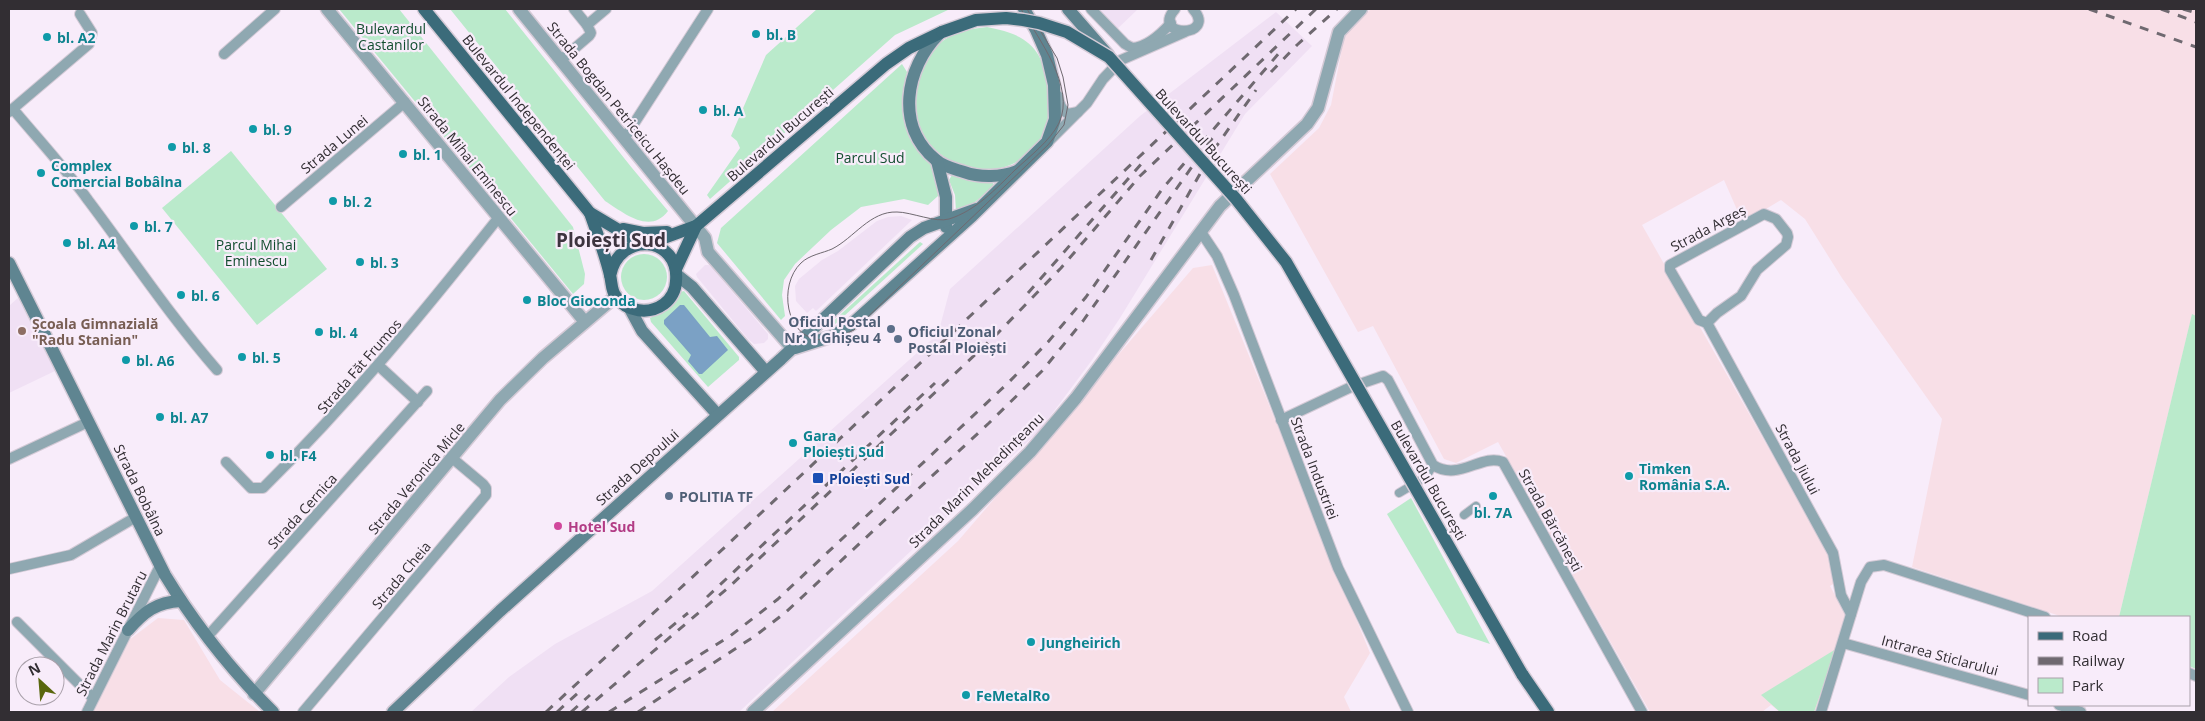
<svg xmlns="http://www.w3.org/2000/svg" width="2205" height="721" font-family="'Open Sans',sans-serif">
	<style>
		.built { fill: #f0e0f4 }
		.industrial { fill: #f8dfe7 }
		.green { fill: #baeacb }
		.water { fill: #7ba1c5 }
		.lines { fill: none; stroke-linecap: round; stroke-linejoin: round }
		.pedestrian-casing { stroke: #d4cad6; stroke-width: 10 }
		.minor-casing { stroke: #d4cad6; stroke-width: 12 }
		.tertiary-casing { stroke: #d4cad6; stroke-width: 15 }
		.secondary-casing { stroke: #d4cad6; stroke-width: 15 }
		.primary-casing { stroke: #d4cad6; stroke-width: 15 }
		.pedestrian { stroke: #8fa8b1; stroke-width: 8 }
		.minor { stroke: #8fa8b1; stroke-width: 10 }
		.tertiary { stroke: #8fa8b1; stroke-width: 12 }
		.secondary { stroke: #5f8591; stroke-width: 12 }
		.primary { stroke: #3b6b7a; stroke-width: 12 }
		.tram { stroke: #6f6970; stroke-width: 1 }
		.rail { stroke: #6f6970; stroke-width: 3; stroke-dasharray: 9 9; stroke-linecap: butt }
		.primary-bridge-casing { stroke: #d4cad6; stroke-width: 15; stroke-linecap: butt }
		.primary-bridge { stroke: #3b6b7a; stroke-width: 12 }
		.culture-dot { fill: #0f9aa8; stroke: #f8ecfa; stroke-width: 2 }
		.service-dot { fill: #5c6f8a; stroke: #f8ecfa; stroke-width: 2 }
		.education-dot { fill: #8d6e63; stroke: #f8ecfa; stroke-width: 2 }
		.transit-dot { fill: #1a4fb4; stroke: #f8ecfa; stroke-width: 2 }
		.hotel-dot { fill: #d1479c; stroke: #f8ecfa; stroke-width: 2 }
		.labels { text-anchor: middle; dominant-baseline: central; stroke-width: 4.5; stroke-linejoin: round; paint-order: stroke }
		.park-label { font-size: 14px; fill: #124d2f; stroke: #f8ecfa }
		.culture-label { font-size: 14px; font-weight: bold; fill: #0d838f; stroke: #f8ecfa; text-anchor: start }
		.street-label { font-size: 14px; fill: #322e33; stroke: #f8ecfa }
		.service-label { font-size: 14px; font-weight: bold; fill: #4e5e75; stroke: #f8ecfa; text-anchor: start }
		.education-label { font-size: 14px; font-weight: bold; fill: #785e54; stroke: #f8ecfa; text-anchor: start }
		.transit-label { font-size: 14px; font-weight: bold; fill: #164399; stroke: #f8ecfa; text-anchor: start }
		.hotel-label { font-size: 14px; font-weight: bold; fill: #b23c85; stroke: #f8ecfa; text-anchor: start }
		.district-label { font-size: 19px; font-weight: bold; fill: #3d343f; stroke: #f8ecfa }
	</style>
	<rect width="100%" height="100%" fill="#f8ecfa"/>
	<!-- built -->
	<g class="built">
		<path d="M1095,9h43l-23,22z"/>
		<path d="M1276,12l36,34 -67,68 -125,204 -28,42 -52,70 -301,282h-268l38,-35 46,-33 97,-53 286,-257 12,-45 190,-173z"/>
		<path d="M901,216l11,4 -96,91 -3,-3 -6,5 -11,-12 -1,-15 4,-7 23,-19 16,-9 39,-30 11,-4z"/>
		<path d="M705,265h4l4,4 55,65v5l-4,4 -10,1 -6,-5 -51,-62 -1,-3z"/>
		<path d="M18,298l37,73 -46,22v-87z"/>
	</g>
	<!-- industrial -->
	<g class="industrial">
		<path d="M1371,9h825v307l-4,-1 -73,302h-56l-151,-50 30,-148 -100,-141 -37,-59 -24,-19 -30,18 -13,-6 -14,-32 -82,45 189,333 7,23 -8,5 16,30 -31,96h-35l-9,-7 -9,7h-112l-152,-270 -42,21 -12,-4 -71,-133 -15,6 -88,-158 49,-46 12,-23 14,-72z"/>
		<path d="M1212,265l158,388 -26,44 7,15h-579l186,-171 235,-273z"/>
		<path d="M158,618l26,2 36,60 40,32h-167l36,-72z"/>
	</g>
	<!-- green -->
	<g class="green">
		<path d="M339,9h60l174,218 12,47 -1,10 -11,10z"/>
		<path d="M450,9h55l127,159 36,43c-18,24 -44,2 -63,-10z"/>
		<path d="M817,9h133l-55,26 -185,164 -3,-4 33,-47 -3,-7 -6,-5 35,-81z"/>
		<path d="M987,27c42,8 56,21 62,64 1,12 3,29 -2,41 -2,5 -8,11 -12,15 -31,34 -79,29 -108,-6 -25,-31 -13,-79 17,-101 13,-9 28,-11 43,-13z"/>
		<path d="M902,64l5,8 -3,22 23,63 13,26 -2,13 -10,9 -24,-6 -43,8 -30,23 -36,34 -11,16 -2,15 3,21 -4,4 -64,-77 4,-15z"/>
		<path d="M231,151l96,118 -70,56 -95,-117z"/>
		<path d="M952,175l22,7 18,-1 2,5 -32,27 -6,-1 -1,-17 -6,-15z"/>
		<path d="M920,242l3,2 -91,83 -2,-3z"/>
		<circle cx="644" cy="277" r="23"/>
		<path d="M684,291l55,66v3l-31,27 -57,-65 -1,-4 15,-7 10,-9 5,-10z"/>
		<path d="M2192,314l4,2v353l-7,-3v-49h-70z"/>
		<path d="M1411,498l79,146 -33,-11 -70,-119z"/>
		<path d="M1836,649l-22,63h-34l-19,-17z"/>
	</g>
	<!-- water -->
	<path class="water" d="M680,305h4l26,32 7,-1 11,14 -26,24h-3l-11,-13 3,-6 -27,-31v-4z"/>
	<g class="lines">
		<defs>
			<g id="pedestrian">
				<path d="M1399,493l27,-16 7,-12"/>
				<path d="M1464,515l12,-9"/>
			</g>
			<g id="minor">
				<path d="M574,9l13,16"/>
				<path d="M1091,9l34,35 7,4c15,-1 29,-14 39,-25"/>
				<path d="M1175,9c-25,29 43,29 18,0"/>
				<path d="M224,54l51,-45"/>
				<path d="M561,60l28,-24 2,-3 -4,-8 19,-16"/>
				<path d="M1058,96c1,8 3,14 10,18l10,-2"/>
				<path d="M13,109c25,30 52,59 75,91 43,57 82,116 129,170"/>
				<path d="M9,112l80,-68 3,-11 -12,-19"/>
				<path d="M624,139l84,-130"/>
				<path d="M1048,142l39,-39 16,-24 18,-19 64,-28"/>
				<path d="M281,207l124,-105"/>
				<path d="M1764,214l12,5 11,14 1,4 -2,8 -29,25 -16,26 -24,17 -10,10 -8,-3 -29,-50v-5z"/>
				<path d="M1201,232l16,24 17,39 104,273 70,144"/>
				<path d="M1707,323l126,230 8,42 10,19"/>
				<path d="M379,366l39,36"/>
				<path d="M1281,420l70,-33 32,-11 5,4 45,85c26,17 48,-12 70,-3l139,250"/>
				<path d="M9,459l79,-37"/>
				<path d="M226,462l25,26h12c87,-86 160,-175 236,-271"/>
				<path d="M9,569l62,-14 65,-38"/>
				<path d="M17,622l76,76"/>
				<path d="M207,637l220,-246"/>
				<path d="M1843,643l186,52"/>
				<path d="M2189,673l7,3"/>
				<path d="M2059,705l22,7"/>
				<path d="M87,712l73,-146"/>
				<path d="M303,712l183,-217v-7l-3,-4 -31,-26"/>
				<path d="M1821,712l40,-130 9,-15 14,-2 161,52"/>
			</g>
			<g id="tertiary">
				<path d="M327,9l258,313"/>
				<path d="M519,9l186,229 3,14 84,96"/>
				<path d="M254,694l246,-294 43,-42 73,-62"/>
				<path d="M753,712l220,-203 57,-57 46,-54 144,-192 87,-82 11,-16 21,-76 22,-23"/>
			</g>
			<g id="secondary">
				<path d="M1068,9l40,46"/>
				<path d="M939,34c-34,34 -44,93 -3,126 8,7 19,9 28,12 17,6 37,5 53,-1"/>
				<path d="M937,161l9,36v30"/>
				<path d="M9,263l156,312c31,51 66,95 108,137"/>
				<path d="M677,275l15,12 74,85"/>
				<path d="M629,307l13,24 75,83"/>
				<path d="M795,348l38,-12 19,-12 120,-108 75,-74 8,-23 -1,-34 -7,-30 -11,-25 -12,-21"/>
				<path d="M128,630c16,-18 28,-28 53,-29"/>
				<path d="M393,712l107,-101 281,-252 129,-122 14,-9 53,-19"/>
			</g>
			<g id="primary">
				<path d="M424,9l166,204 52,31"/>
				<path d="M590,213c7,20 15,41 20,62 2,8 1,15 6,22 11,15 33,18 48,7 7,-5 12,-14 12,-23 4,-45 -57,-51 -66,-5"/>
				<path d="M623,229l20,4 24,-1"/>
				<path d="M647,244l49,-18 190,-162 23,-16 33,-16"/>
				<path d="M676,269l20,-43"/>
				<path d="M1522,674l26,38"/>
			</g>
		</defs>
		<!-- pedestrian casing -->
		<use href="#pedestrian" class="pedestrian-casing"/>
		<!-- minor casing -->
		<use href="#minor" class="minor-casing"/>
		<!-- tertiary casing -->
		<use href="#tertiary" class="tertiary-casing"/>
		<!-- secondary casing -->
		<use href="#secondary" class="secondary-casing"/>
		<!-- primary casing -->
		<use href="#primary" class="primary-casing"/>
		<!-- pedestrian -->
		<use href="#pedestrian" class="pedestrian"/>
		<!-- minor -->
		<use href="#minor" class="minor"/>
		<!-- tertiary -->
		<use href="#tertiary" class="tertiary"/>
		<!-- secondary -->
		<use href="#secondary" class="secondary"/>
		<!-- primary -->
		<use href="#primary" class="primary"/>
		<!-- tram -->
		<path class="tram" d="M1021,9c17,29 55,78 38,114 -9,18 -29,33 -44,47 -19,19 -40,41 -66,49 -13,4 -38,-7 -52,-7 -27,-1 -43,26 -65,37 -9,4 -23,6 -31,14 -23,22 -16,75 20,77 11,1 23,-6 33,-10l194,-185 16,-20 4,-20 -5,-28 -6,-19 -30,-49"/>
		<!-- rail -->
		<g class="rail">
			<path d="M2089,9l107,38"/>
			<path d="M2161,9l35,13"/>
			<path d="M2183,9l13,4"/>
			<path d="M1271,72l26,-27 40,-36"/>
			<path d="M1151,260l62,-109 43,-61"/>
			<path d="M1028,293l114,-130"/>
			<path d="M707,597l228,-214"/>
			<path d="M655,640l33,-27"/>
			<path d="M546,712l179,-165 571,-538"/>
			<path d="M557,712l22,-20"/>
			<path d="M571,712l19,-17"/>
			<path d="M582,712l147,-125 269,-254 63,-65 79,-92 176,-167"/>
			<path d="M609,712l121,-76 48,-37 231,-217 39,-40 38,-45 77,-109 117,-136"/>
			<path d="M638,712l117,-76 31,-24 203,-189 53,-52 41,-50 130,-184"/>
		</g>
		<defs>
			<path id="primary-bridge" d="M942,32l34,-12 30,-2 17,2 16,3 28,9 42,25 127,142 50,63 236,412"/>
		</defs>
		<!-- primary-bridge casing -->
		<use href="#primary-bridge" class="primary-bridge-casing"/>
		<!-- primary-bridge -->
		<use href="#primary-bridge" class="primary-bridge"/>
	</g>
	<!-- markers -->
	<g class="culture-dot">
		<circle cx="756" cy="34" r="5"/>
		<circle cx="47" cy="37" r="5"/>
		<circle cx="703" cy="110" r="5"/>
		<circle cx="253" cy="129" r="5"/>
		<circle cx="172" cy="147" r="5"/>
		<circle cx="403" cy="154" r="5"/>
		<circle cx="41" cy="173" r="5"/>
		<circle cx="333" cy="201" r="5"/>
		<circle cx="134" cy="226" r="5"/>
		<circle cx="67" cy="243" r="5"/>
		<circle cx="360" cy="262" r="5"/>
		<circle cx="181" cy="295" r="5"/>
		<circle cx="527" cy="300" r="5"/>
		<circle cx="319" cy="332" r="5"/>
		<circle cx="242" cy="357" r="5"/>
		<circle cx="126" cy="360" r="5"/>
		<circle cx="160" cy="417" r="5"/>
		<circle cx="793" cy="443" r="5"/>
		<circle cx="270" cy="455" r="5"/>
		<circle cx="1629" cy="476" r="5"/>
		<circle cx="1493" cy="496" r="5"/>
		<circle cx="1031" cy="642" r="5"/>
		<circle cx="966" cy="695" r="5"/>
	</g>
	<g class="service-dot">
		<circle cx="891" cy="329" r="5"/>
		<circle cx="898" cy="339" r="5"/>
		<circle cx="669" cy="496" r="5"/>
	</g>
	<circle class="education-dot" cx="22" cy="331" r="5"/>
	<rect class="transit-dot" x="812" y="472" width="12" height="12" rx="2.5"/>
	<circle class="hotel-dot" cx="558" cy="526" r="5"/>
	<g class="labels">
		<!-- park labels -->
		<g class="park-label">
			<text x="391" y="28">Bulevardul<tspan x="391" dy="16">Castanilor</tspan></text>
			<text x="870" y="157">Parcul Sud</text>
			<text x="256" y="244">Parcul Mihai<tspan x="256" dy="16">Eminescu</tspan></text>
		</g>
		<!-- culture labels -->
		<g class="culture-label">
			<text x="766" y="34">bl. B</text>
			<text x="57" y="37">bl. A2</text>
			<text x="713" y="110">bl. A</text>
			<text x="263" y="129">bl. 9</text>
			<text x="182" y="147">bl. 8</text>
			<text x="413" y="154">bl. 1</text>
			<text x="51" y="165">Complex<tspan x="51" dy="16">Comercial Bobâlna</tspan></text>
			<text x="343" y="201">bl. 2</text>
			<text x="144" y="226">bl. 7</text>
			<text x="77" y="243">bl. A4</text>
			<text x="370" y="262">bl. 3</text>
			<text x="191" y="295">bl. 6</text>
			<text x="537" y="300">Bloc Gioconda</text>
			<text x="329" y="332">bl. 4</text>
			<text x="252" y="357">bl. 5</text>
			<text x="136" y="360">bl. A6</text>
			<text x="170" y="417">bl. A7</text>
			<text x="803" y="435">Gara<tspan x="803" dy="16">Ploiești Sud</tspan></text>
			<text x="280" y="455">bl. F4</text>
			<text x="1639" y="468">Timken<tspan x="1639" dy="16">România S.A.</tspan></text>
			<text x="1493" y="512" text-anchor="middle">bl. 7A</text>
			<text x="1041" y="642">Jungheirich</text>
			<text x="976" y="695">FeMetalRo</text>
		</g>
		<!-- street labels -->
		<g class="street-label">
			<text transform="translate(519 102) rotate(51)">Bulevardul Independenței</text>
			<text transform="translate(619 108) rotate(51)">Strada Bogdan Petriceicu Hașdeu</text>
			<text transform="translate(780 134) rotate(-41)">Bulevardul București</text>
			<text transform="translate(1204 141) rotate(48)">Bulevardul București</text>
			<text transform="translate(334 144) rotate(-40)">Strada Lunei</text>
			<text transform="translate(468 156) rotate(51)">Strada Mihai Eminescu</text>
			<text transform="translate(1708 228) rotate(-28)">Strada Argeș</text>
			<text transform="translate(359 366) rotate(-49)">Strada Făt Frumos</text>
			<text transform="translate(1798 459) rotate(62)">Strada Jiului</text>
			<text transform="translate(637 467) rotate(-42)">Strada Depoului</text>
			<text transform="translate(1315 468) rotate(69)">Strada Industriei</text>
			<text transform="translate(416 478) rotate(-50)">Strada Veronica Micle</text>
			<text transform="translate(976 480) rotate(-45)">Strada Marin Mehedințeanu</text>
			<text transform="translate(1429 480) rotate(60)">Bulevardul București</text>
			<text transform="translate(140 490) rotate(64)">Strada Bobâlna</text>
			<text transform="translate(302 511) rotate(-48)">Strada Cernica</text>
			<text transform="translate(1551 520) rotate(61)">Strada Bărcănești</text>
			<text transform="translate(401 575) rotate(-50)">Strada Cheia</text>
			<text transform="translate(111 633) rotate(-63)">Strada Marin Brutaru</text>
			<text transform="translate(1940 655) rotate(15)">Intrarea Sticlarului</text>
		</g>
		<!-- service labels -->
		<g class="service-label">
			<text x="881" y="321" text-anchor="end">Oficiul Postal<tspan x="881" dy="16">Nr. 1 Ghișeu 4</tspan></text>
			<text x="908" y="331">Oficiul Zonal<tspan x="908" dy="16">Postal Ploiești</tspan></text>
			<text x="679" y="496">POLITIA TF</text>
		</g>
		<!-- education labels -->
		<g class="education-label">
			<text x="32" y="323">Școala Gimnazială<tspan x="32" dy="16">"Radu Stanian"</tspan></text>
		</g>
		<!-- transit labels -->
		<g class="transit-label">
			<text x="829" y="478">Ploiești Sud</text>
		</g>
		<!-- hotel labels -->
		<g class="hotel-label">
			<text x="568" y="526">Hotel Sud</text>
		</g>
		<!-- district labels -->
		<g class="district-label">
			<text x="611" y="240">Ploiești Sud</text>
		</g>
	</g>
	<!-- border -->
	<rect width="2205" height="721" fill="none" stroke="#322e33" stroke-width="20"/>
	<!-- legend -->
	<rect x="2028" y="616" width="162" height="90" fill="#f8ecfa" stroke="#a9a0aa"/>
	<rect x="2038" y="632" width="25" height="8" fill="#3b6b7a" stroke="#a9a0aa"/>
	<text x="2072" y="641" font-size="15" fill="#322e33">Road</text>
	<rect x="2038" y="657" width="25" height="8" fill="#6f6970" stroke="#a9a0aa"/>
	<text x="2072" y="666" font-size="15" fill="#322e33">Railway</text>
	<rect x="2038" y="678" width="25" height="15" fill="#baeacb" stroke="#a9a0aa"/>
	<text x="2072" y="691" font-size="15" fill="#322e33">Park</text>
	<!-- north arrow -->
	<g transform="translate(40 681) rotate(334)"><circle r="24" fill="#f8ecfa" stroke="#a9a0aa"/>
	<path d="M0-4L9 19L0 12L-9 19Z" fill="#59670e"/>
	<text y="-8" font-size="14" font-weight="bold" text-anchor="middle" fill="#322e33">N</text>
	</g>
</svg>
